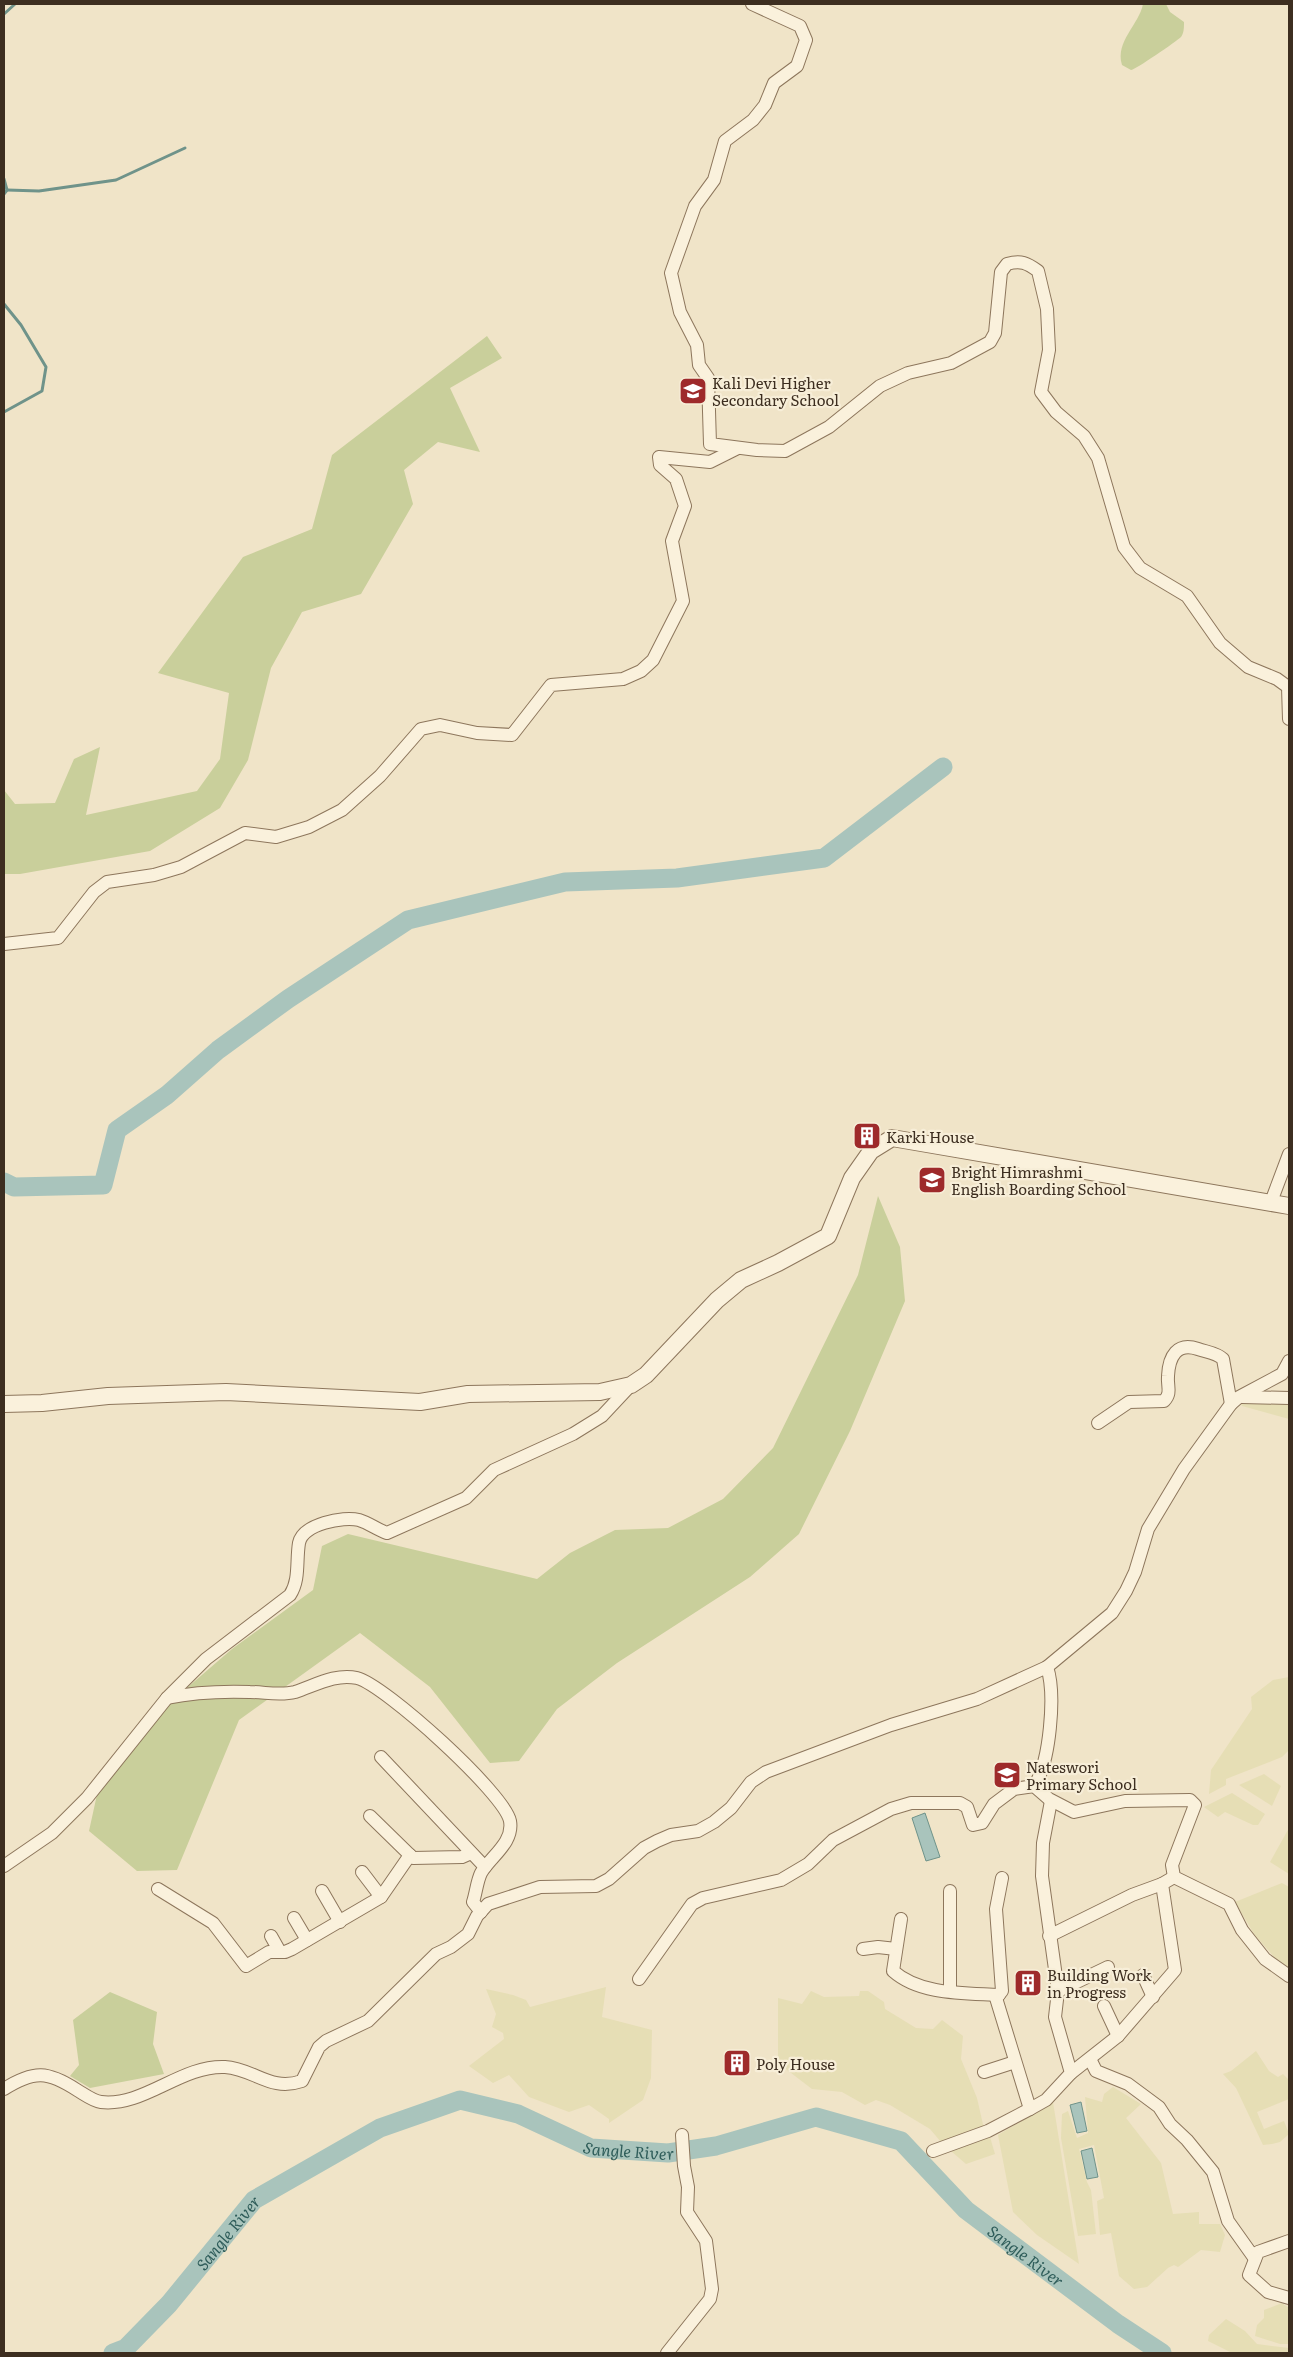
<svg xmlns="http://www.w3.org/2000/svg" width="1293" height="2357" font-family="Literata,serif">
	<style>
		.farmland { fill: #e6deb5 }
		.green { fill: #c9cf9b }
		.water { fill: #a9c4bc; stroke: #6f938a }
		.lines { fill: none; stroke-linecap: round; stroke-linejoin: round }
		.stream { stroke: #6f938a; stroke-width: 3 }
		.river { stroke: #a9c4bc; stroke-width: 19 }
		.minor-casing { stroke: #8d765c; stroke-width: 14 }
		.tertiary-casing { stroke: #8d765c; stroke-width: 18 }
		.minor { stroke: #faf1dc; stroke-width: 12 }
		.tertiary { stroke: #faf1dc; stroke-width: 16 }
		.labels { text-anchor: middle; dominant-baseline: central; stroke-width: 4.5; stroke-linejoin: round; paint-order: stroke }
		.poi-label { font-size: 15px; fill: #3d2e20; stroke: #f7eed8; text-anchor: start }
		.water-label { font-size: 16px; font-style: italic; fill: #2f5d5a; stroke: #f7eed8 }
	</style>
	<rect width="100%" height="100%" fill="#f0e4c8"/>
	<!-- farmland -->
	<g class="farmland">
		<path d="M1239,1400l50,2v17l-47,-13z"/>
		<path d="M1289,1677v73l-7,7 -56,22v6l-17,9 2,-24 41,-61 -1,-12 22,-17z"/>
		<path d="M1264,1774l17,12 -9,20 -33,-21z"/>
		<path d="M1232,1793l33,21 -7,11h-5l-28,-13 -7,5 -14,-10z"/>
		<path d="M1289,1828v46l-19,-12z"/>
		<path d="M1282,1883l7,4v81l-14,-10 -21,-24 -19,-32z"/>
		<path d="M606,1987l-4,30 50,13 -1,48 -8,22 -34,23v-4l-20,-14 -20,7 -40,-15 -20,-22 -16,8 -24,-17 35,-27 -1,-6 -11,-6 4,-13 -10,-25 27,6 13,5 4,7z"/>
		<path d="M811,1991l13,6 35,-1 1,-5h8l16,11 1,7 31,19 17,1 9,-9 21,16 -2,23 16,39 7,31 -43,13 -11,-13 -40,-24 -14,-5 -11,5 -23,-13 -30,-3 -34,-26v-65l24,6z"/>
		<path d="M1256,2051l13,20 9,6 5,-3 6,6v19l-32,13 7,17 20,-8 5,13 -9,8 -8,2 -9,1 -27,-57 -13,-14 8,-3z"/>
		<path d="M1113,2087l28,17 -15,14 35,45 12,51 26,-2v12h21l5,11 -5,17 -19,-2 -23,17 -4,-2 -6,3 -21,19 -13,2 -15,-13 -8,-43 -11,2 -3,-34 7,-3 -10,-53 -15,4 8,33 4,8 5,44 -18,2 -17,-98 1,-24 6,-3 9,27 11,-5 -3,-36 17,5 2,-8z"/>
		<path d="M1053,2102l26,162 -42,-29 -24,-23 -15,-77z"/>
		<path d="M990,2137l5,17 -29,10 -15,-13z"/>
		<path d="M1282,2303l7,5v36h-9l-25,-8 2,-11 7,-7v-8z"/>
		<path d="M1226,2319l19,12 12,13 32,4v5h-57l-24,-12 1,-6z"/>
	</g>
	<!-- green -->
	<g class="green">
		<path d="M1143,4h23l4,8 14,10c0,6 0,11 -3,15 -4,4 -46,33 -50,33l-9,-5c-7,-24 17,-40 21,-61z"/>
		<path d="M487,336l15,22 -52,30 30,64 -42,-10 -34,28 9,34 -52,90 -59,18 -31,56 -23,92 -28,48 -70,43 -130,23h-16v-84l11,14 40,-1 19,-44 26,-12 -14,68 111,-24 23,-32 9,-66 -71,-20 85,-116 69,-28 20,-74z"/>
		<path d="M878,1196l22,51 5,54 -55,130 -51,103 -49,43 -133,86 -60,46 -38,52 -29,2 -60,-76 -70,-54 -121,87 -62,150 -40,1 -48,-40 9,-41 54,-72 80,-69 81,-59 9,-44 26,-12 189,45 33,-26 45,-23 53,-2 55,-29 50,-51 85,-173z"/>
		<path d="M110,1992l47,20 -4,32 11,30 -74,14 -20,-12 9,-11 -6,-45z"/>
	</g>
	<!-- water -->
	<g class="water">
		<path d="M925,1813l15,44 -14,4 -14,-43z"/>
		<path d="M1081,2102l6,29 -10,2 -7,-28z"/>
		<path d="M1092,2148l6,29 -11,2 -6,-28z"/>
	</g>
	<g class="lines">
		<!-- stream -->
		<g class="stream">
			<path d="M4,14l11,-10"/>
			<path d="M4,179l3,11 -3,4"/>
			<path d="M7,190l32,1 77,-11 69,-32"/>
			<path d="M4,304l17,21 25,42 -4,24 -38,21"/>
		</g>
		<!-- river -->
		<g class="river">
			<path d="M4,1182l10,5 89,-2 14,-55 50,-35 51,-45 70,-51 120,-79 157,-38 112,-4 147,-20 119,-91"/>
			<path id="s1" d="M113,2353l13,-5 43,-44 85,-104 126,-72 80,-28 58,14 73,34 77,5 48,-7 100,-29 85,24 65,69 152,114 44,29"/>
		</g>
		<defs>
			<g id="minor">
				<path d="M752,4l48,22 6,14 -9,26 -23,17 -9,22 -12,15 -28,21 -11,39 -19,26 -24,67 9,39 17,33 2,20 9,13 2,66 47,6 28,1 44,-24 51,-41 28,-13 43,-10 39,-21 5,-9 6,-61 6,-8c14,-4 20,-1 31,7l9,38 2,41 -8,42 15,20 28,24 14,22 26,89 16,21 47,28 33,47 28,24 29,12 11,8 1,32"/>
				<path d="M4,944l54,-6 36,-46 13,-10 47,-7 27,-8 64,-34 31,4 33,-10 33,-17 38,-34 41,-47 19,-4 37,8 35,2 39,-50 72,-6 18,-8 12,-11 30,-59 -11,-60 13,-35 -9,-27 -16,-14 -1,-8 51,5 28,-14"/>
				<path d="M1271,1202l18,-48"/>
				<path d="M1242,1397l47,1"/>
				<path d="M1098,1423l31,-21 35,-1c8,-8 3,-15 4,-25 1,-20 9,-34 30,-27 9,3 19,4 25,10l8,45"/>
				<path d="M1047,1667c9,27 3,96 -13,119l15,13 25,13 51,-11 65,-1 5,5 -23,60 2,12 55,27 13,26 23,29 24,17"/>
				<path d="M167,1698c28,-6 54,-7 83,-6 15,0 30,4 45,0 19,-6 40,-19 62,-14 28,7 148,116 153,143 4,22 -20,36 -29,52 -4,8 -5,20 -8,29l8,10"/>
				<path d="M381,1757l104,110"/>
				<path d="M370,1816l43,42 49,-1 9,-4"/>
				<path d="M4,1866l48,-33 35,-35 80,-100 39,-39 84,-64c10,-15 6,-34 9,-52 4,-19 44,-27 60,-23 10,3 19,10 28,13l79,-35 28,-28 79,-36 29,-18 29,-31"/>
				<path d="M362,1872l19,25 29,-42"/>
				<path d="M1002,1878l-6,31 6,82 -6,7 34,111 16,-9 25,-27 -16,-56 3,-26 -16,-115 1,-33 8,-42"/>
				<path d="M158,1889l55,34 33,43 23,-14h16l7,-3 89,-52"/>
				<path d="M322,1891l18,31"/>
				<path d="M950,1891v100"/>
				<path d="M294,1918l13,22"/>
				<path d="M901,1919l-8,52c27,24 71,22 106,24"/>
				<path d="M271,1936l9,16"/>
				<path d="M1049,1936l83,-41 30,-11"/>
				<path d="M863,1949l15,-2 18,2"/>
				<path d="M1143,1975l10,22"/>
				<path d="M639,1979l53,-75 11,-6 78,-18 27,-16 25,-24 58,-31 20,-6h49l7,4 6,18 9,-2 12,-19 20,-15 20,-3"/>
				<path d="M1058,1991l50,-24"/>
				<path d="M1104,2006l14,30"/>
				<path d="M1090,2059l6,12 32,13 31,23 11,17 17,16 26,32 15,49 27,38"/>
				<path d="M984,2072l31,-10"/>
				<path d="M1071,2073l47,-37 57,-66 -13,-86 12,-7"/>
				<path d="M4,2089c30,-19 44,-18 73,1 7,4 16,11 24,12 43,5 80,-37 124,-35 30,2 45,25 77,14l17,-34 7,-6 42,-20 68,-67 15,-7 17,-13 9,-18 11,-12 52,-17 56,-1 13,-7 35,-31 13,-7 14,-6 27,-4 16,-9 17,-14 20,-26 15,-10 125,-47 86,-26 70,-32 65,-54 14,-22 9,-19 13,-43 36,-60 47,-65 8,-7 43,-23 7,-13"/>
				<path d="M933,2151l55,-20 42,-22"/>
				<path d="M1289,2241l-31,11 -9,23 19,17 21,6"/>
				<path d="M667,2353l43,-54 2,-10 -6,-48 -19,-29 1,-25 -4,-21 -2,-31"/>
			</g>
			<path id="tertiary" d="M4,1404l38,-1 66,-7 118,-4 194,10 48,-8 132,-2 31,-7 15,-10 71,-75 24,-20 37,-17 50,-27 24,-58 19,-27 21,-13 397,68"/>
		</defs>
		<!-- minor casing -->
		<use href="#minor" class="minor-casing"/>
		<!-- tertiary casing -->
		<use href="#tertiary" class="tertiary-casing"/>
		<!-- minor -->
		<use href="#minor" class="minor"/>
		<!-- tertiary -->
		<use href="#tertiary" class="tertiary"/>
	</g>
	<!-- icons -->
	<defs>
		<symbol id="school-square" viewBox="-11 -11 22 22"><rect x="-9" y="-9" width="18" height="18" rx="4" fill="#9e2a2b" stroke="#f7eed8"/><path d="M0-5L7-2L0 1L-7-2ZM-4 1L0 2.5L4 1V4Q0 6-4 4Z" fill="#fff"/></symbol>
		<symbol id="building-square" viewBox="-11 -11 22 22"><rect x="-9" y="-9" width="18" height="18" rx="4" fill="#9e2a2b" stroke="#f7eed8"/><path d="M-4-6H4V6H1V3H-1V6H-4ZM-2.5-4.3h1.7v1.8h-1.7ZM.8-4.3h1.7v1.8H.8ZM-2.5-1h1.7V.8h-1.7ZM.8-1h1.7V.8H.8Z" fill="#fff"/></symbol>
	</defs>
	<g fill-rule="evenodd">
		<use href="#school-square" x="677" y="375" width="32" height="32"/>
		<use href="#building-square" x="851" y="1120" width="32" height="32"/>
		<use href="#school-square" x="916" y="1164" width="32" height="32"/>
		<use href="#school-square" x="991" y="1759" width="32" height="32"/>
		<use href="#building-square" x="1012" y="1967" width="32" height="32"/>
		<use href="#building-square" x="721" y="2047" width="32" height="32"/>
	</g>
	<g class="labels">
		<!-- poi labels -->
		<g class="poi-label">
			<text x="712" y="382">Kali Devi Higher<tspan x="712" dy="17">Secondary School</tspan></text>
			<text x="886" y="1136">Karki House</text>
			<text x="951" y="1171">Bright Himrashmi<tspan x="951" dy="17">English Boarding School</tspan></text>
			<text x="1026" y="1766">Nateswori<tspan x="1026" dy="17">Primary School</tspan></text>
			<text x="1047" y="1974">Building Work<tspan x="1047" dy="17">in Progress</tspan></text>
			<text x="756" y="2063">Poly House</text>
		</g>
		<!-- water labels -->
		<g class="water-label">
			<text stroke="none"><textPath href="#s1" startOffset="618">Sangle River</textPath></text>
			<text stroke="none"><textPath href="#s1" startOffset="168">Sangle River</textPath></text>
			<text stroke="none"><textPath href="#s1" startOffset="1068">Sangle River</textPath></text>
		</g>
	</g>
	<!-- border -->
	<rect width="1293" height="2357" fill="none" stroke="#3d2e20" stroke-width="10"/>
</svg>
